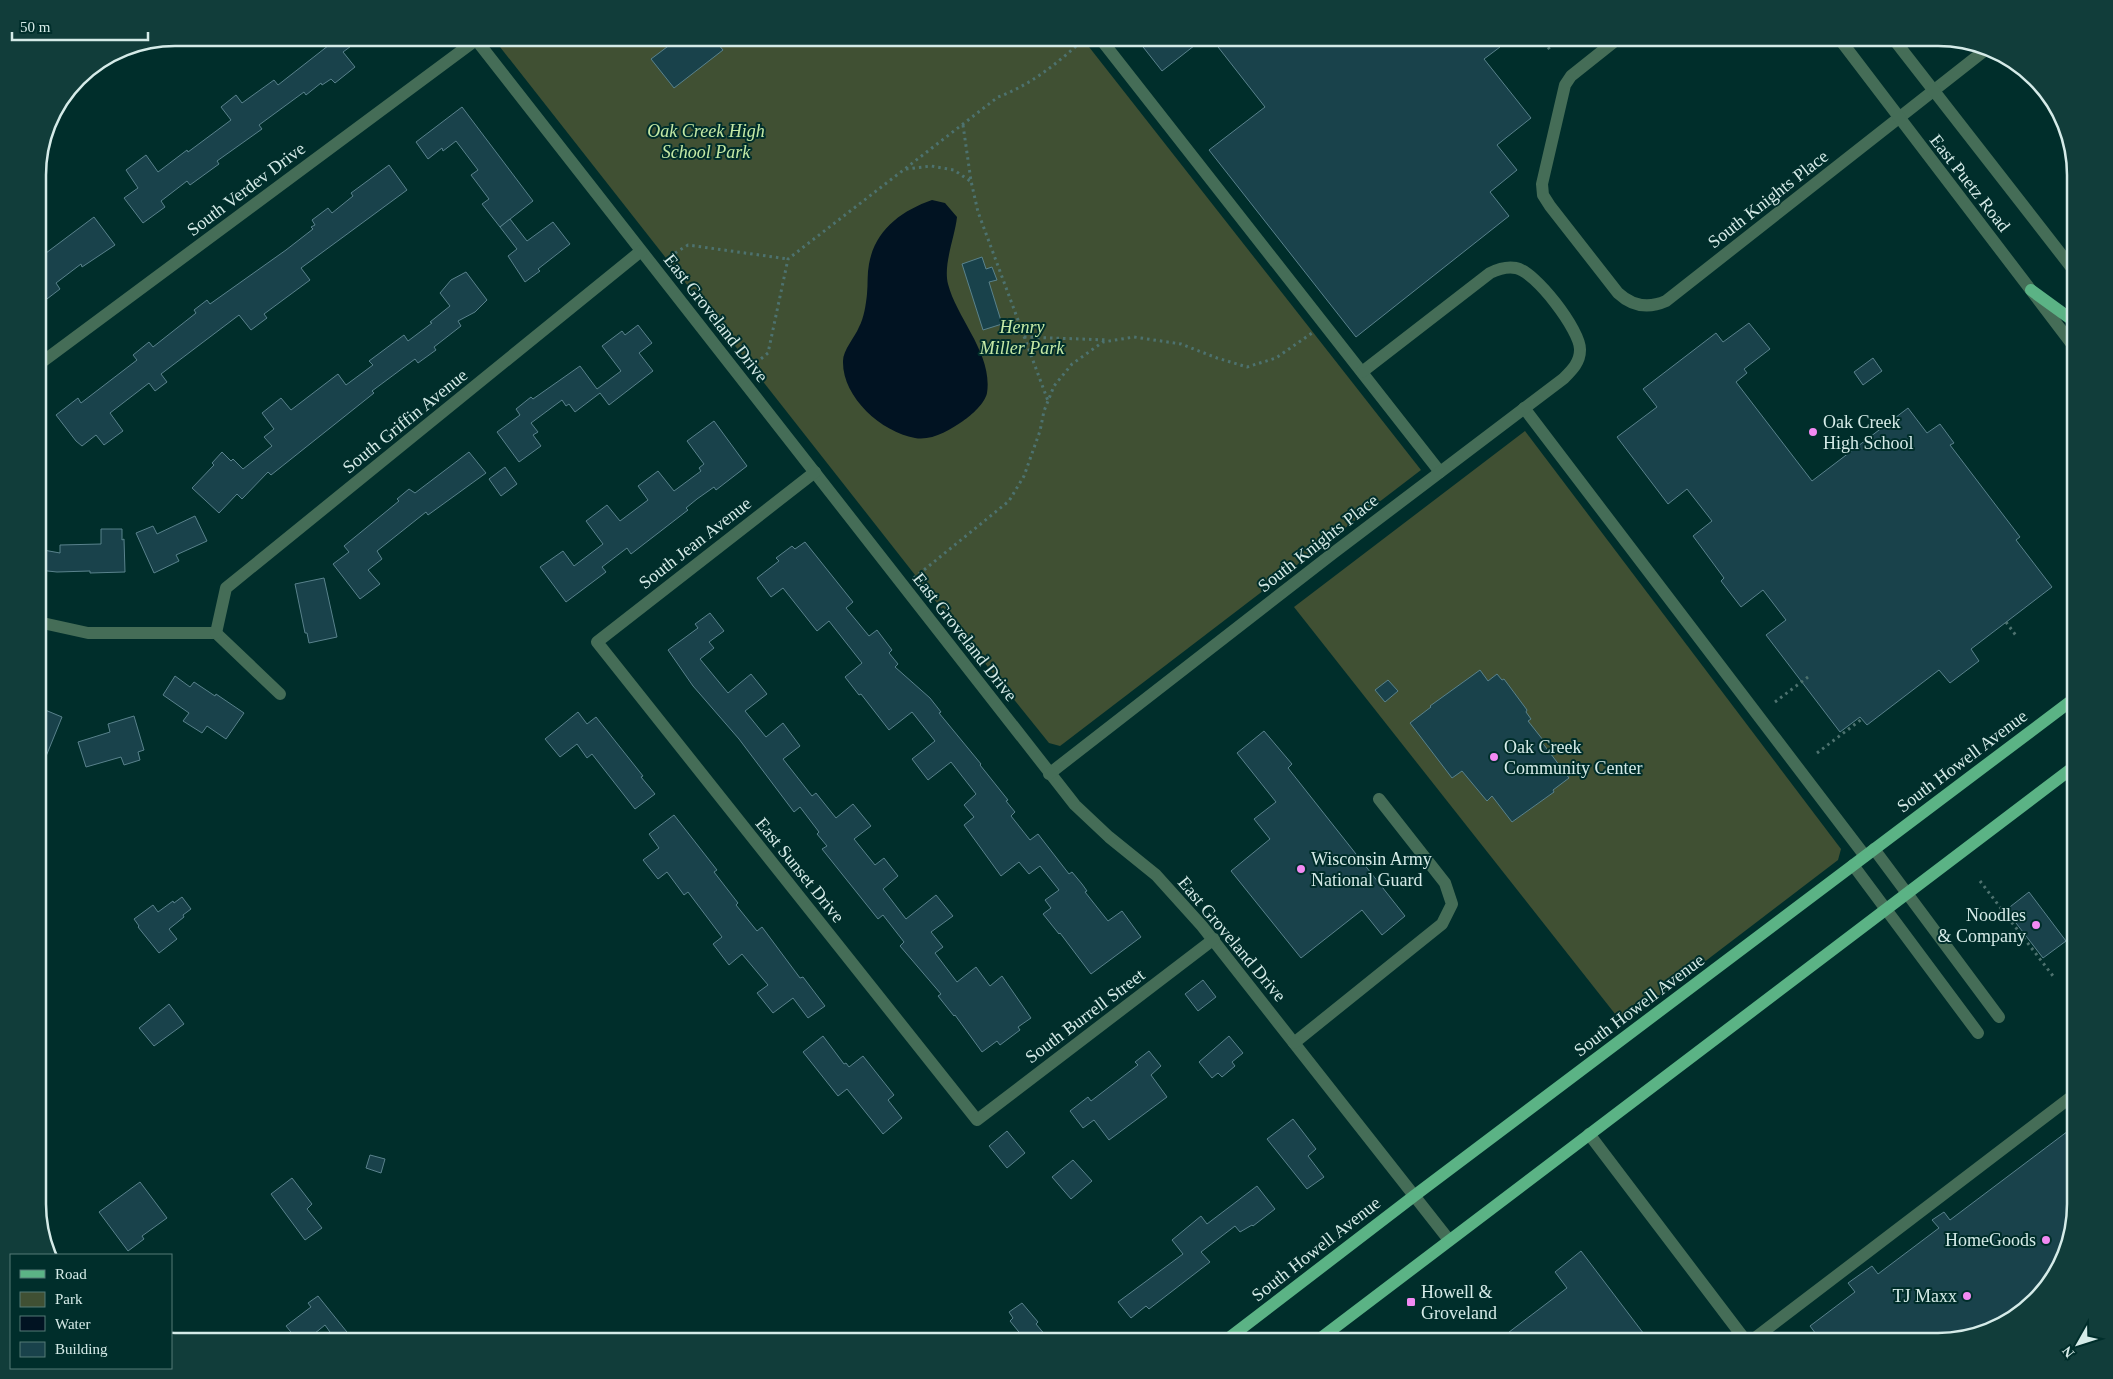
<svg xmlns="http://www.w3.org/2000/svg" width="2113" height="1379" font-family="'Times New Roman',serif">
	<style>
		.green { fill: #405033 }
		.water { fill: #011322 }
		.building { fill: #19424b; stroke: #59828c }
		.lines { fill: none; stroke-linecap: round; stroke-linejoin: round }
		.path { stroke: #4d726f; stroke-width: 3; stroke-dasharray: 2.5 4; stroke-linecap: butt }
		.minor { stroke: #456d57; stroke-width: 12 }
		.major { stroke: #5bb385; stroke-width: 12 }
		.poi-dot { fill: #f28af3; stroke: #002e2b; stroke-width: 2 }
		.labels { text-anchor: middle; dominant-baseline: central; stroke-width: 4; stroke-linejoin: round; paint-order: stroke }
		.park-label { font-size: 18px; font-style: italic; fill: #c4e9a5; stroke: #002e2b }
		.street-label { font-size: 18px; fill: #d5ebe8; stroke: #002e2b }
		.poi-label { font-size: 18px; fill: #d5ebe8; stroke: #002e2b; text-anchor: start }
		.rim { fill: none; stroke: #d5ebe8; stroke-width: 2.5 }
	</style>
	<rect width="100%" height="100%" fill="#002e2b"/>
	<!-- green -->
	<g class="green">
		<path d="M493,38h589l339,432 -357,273 -4,3 -11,-3 -86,-107z"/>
		<path d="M1525,431l316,418 -3,11 -215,164 -329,-417z"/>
	</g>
	<!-- water -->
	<path class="water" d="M932,200l13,3 12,14c-2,20 -14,47 -9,67 9,35 45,70 39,109 -2,10 -15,22 -24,28 -13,9 -31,20 -48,17 -34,-6 -73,-41 -72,-77 0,-11 12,-24 16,-34 5,-9 7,-23 8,-33 1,-10 0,-20 2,-30 6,-34 32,-53 63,-64z"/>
	<!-- building -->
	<g class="building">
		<path d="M338,38h24l-19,14 12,15 -20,16 -4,-4 -9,6 -1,-2 -15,12 -2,-3 -45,33 3,4 -45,32 2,3 -29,21 -3,-4 -26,20 4,6 -22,16 -19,-25 14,-10 -12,-18 20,-15 12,17 29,-22 1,2 43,-32 -10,-13 15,-12 6,8 32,-23 4,5z"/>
		<path d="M679,38h34l10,12 -49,38 -23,-29z"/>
		<path d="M1136,38h68l-42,33z"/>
		<path d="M1211,38h281l8,9 -16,12 47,59 -34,27 20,25 -27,22 19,24 -153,121 -147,-187 56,-43z"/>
		<path d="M462,107l71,94 -33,26 -18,-23 7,-5 -18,-24 7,-5 -22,-29 -13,10 -1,-3 -14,11 -12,-17z"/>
		<path d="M389,165l18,25 -106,78 9,12 -46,34 3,4 -16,12 -12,-15 -78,59 6,8 -12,9 -6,-8 -39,30 13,18 -19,14 -8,-10 -14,11 -6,-5 -20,-26 22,-17 3,5 56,-43 -4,-5 16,-13 4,5 43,-34 -2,-3 13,-10 3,4 76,-54 27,-21 -2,-2 4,-2 -3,-5 16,-12 4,5 21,-17 -2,-3z"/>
		<path d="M94,217l21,28 -33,22 -1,-3 -25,19 4,6 -17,13 -5,-7v-36z"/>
		<path d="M510,219l17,22 26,-19 17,22 -32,25 2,2 -15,11 -17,-26 9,-7 -17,-22z"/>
		<path d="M982,257l4,12 6,-2 5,13 -8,2 13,42 -19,6 -21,-66z"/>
		<path d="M466,272l21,28 -12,12 -17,9 3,5 -27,21 2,3 -18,13 -3,-4 -43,32 2,2 -103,82 -3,-3 -26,27 -5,-5 -18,19 -27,-25 22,-23 -2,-2 10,-11 9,9 2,-2 10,10 29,-23 -8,-9 10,-8 -12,-16 19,-15 10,12 47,-36 8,11 27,-20 -4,-4 35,-26 4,6 24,-18 -2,-1 20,-16 -10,-13 11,-13z"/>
		<path d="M1749,323l21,26 -26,20 3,4 -11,9 76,99 96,-73 19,25 13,-9 14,19 -4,2 70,92 -4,3 36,47 -81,62 8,12 -29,22 -11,-13 -72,55 -7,-8 -20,15 -74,-97 20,-15 -23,-30 -22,17 -20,-26 3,-3 -31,-42 19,-15 -25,-32 -19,15 -51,-67 40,-30 -14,-18 73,-56 7,9z"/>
		<path d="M638,325l14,18 -13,10 14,18 -44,34 -9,-12 -25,19 -6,-8 -3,2 -4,-6 -31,23 7,9 -5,3 8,11 -22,16 -22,-30 23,-17 -4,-6 15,-12 2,2 47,-33 17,23 24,-18 -19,-25 20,-15 3,4z"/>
		<path d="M1873,358l9,13 -19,14 -9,-13z"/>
		<path d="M714,421l33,45 -31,24 -2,-3 -17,12 -11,9 2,2 -57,44 -4,-6 -25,19 4,5 -40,30 -26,-35 23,-16 11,15 29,-22 -17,-23 21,-16 13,16 28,-21 -10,-14 20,-15 16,20 27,-20 -2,-3 5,-4 -17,-23z"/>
		<path d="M469,452l17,21 -58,42 -2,-3 -49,39 5,8 -14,11 12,14 -20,15 -27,-35 16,-12 -5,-6 55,-45 -2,-2 12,-10 6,4z"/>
		<path d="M505,467l12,17 -16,12 -12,-17z"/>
		<path d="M195,516l12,25 -31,14 3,6 -25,12 -18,-40 17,-7 4,8z"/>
		<path d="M101,529h21v11l2,-1 1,33 -35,1v-2l-33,1 -19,-2v-21l22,4v-8l41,-1z"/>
		<path d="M805,542l48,60 -7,6 23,28 8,-6 15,20 -3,3 9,11 -3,3 35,31 11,14 -2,1 42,51 -1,1 28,35 -2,1 9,11 -4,4 19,24 8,-6 31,40 3,-2 10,12 5,7 -2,1 23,29 14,-10 19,26 -50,37 -31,-41 -1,1 -16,-20 8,-6 -6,-8 14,-10 -19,-24 -11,8 -10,-12 -18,14 -37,-51 10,-8 -10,-12 12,-11 -25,-32 -23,18 -16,-21 23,-18 -23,-29 -23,18 -28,-36 -2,1 -14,-18 17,-14 -33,-42 -12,10 -34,-43 -12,9 -14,-19 22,-17 -3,-3 16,-12 3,3z"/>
		<path d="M324,578l13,59 -28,6 -2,-10h-2l-10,-49z"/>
		<path d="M710,613l14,18 -15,11 5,6 -14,11 28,34 23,-19 16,20 -22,17 21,26 17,-14 17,23 -17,13 29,37 4,-3 20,25 17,-14 18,22 -17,13 21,26 9,-7 14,18 -15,13 23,30 30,-24 17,21 -22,16 12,15 -8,6 22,29 19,-15 14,19 12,-10 29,42 -13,9 2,3 -20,15 -3,-4 -15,11 -27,-37 -1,1 -16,-20 3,-2 -41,-48 4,-4 -21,-27 -5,4 -56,-70 5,-3 -10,-12 2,-2 -19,-25 -6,5 -55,-73 -46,-53 -25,-36 30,-22 -3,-4z"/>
		<path d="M1480,670l8,11 9,-7 5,6 2,-1 23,31 -1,2 5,7 -3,2 15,19 -2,1 28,37 -16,12 1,2 -42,30 -20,-26 -5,5 -25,-30 -10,7 -42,-55 21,-16 -1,-1z"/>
		<path d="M175,676l15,11 4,-5 21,14 1,-2 28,19 -18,26 -19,-13 -5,7 -19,-12 6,-8 -26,-18z"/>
		<path d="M1388,680l10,11 -13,11 -10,-12z"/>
		<path d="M38,707l24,10 -24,59z"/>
		<path d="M578,712l9,12 9,-7 47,59 -2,1 14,17 -20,15 -43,-55 -5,4 -10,-14 -17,13 -15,-18z"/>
		<path d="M134,716l10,34 -6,2 2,8 -16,5 -3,-8 -35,10 -8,-25 32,-10 -2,-8z"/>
		<path d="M1264,731l28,33 -4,4 117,148 -23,19 -20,-25 -61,48 -70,-87 39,-32 -16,-20 22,-17 -39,-49z"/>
		<path d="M674,815l43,55 -3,2 24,31 -2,2 21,26 5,-4 38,51 3,-1 22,29 -17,12 -15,-20 -20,15 -16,-20 11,-8 -26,-31 -13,11 -16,-21 9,-7 -34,-45 -4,3 -17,-23 -9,7 -15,-19 16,-12 -10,-14z"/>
		<path d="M2029,892l37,49 -23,17 -37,-48z"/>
		<path d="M182,897l9,12 -8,6 1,2 -15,12 8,10 -18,14 -21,-26 1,-1 -5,-7 19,-14 5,7 15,-11 1,2z"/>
		<path d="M1203,980l13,17 -18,14 -13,-17z"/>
		<path d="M169,1004l15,20 -30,22 -15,-18z"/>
		<path d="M823,1036l21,28 2,-1 3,4 14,-11 31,39 -6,5 14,18 -19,16 -36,-45 -9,7 -35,-44z"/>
		<path d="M1229,1036l14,17 -11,9 3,4 -13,11 -4,-4 -6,5 -13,-16z"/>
		<path d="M1149,1051l12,15 -10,9 16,22 -58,43 -15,-20 -11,8 -13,-17 18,-14 3,4 30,-23 17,-13 -3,-3z"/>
		<path d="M1293,1119l23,30 -8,7 16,21 -17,12 -40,-50z"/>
		<path d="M2076,1125v79l-24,76 -45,43 -69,19h-116l-12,-16 45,-34 -7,-9 24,-17 6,8 61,-46 -7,-8 12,-8 6,8z"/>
		<path d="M1007,1131l18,22 -18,15 -18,-22z"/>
		<path d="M370,1155l15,4 -4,14 -15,-5z"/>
		<path d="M1073,1160l19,21 -21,18 -19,-22z"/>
		<path d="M292,1178l20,26 -5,5 15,19 -17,12 -34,-46z"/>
		<path d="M140,1182l27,36 -25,18 2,3 -16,12 -29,-39z"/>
		<path d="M1257,1186l18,23 -22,17 -1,-1 -12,7 -5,-6 -34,26 9,10 -61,47 -3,-3 -15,12 -13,-16 65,-48 -11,-14 29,-24 6,8z"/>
		<path d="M1581,1251l69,91h-154l71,-54 -12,-16z"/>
		<path d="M318,1296l37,46h-18l-12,-17 -21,17h-5l-13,-16 25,-19 -3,-4z"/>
		<path d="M1022,1303l16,19 -2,2 15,18h-24l-17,-21 3,-3 -4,-6z"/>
	</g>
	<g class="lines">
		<!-- path -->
		<g class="path">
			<path d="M1540,37l11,14"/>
			<path d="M963,125l8,56 7,31 70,189"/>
			<path d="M906,169l25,-3 23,4 16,11"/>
			<path d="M675,253l13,-8 100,14"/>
			<path d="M1024,337l84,3"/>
			<path d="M751,367l17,-14 20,-94 210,-162c33,-12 61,-35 87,-59"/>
			<path d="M914,578l95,-77 15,-25 16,-45 4,-20 10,-25 18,-22 31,-22 31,-5 47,7 36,14 30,9 29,-9 36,-25"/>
			<path d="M2006,622l11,15"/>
			<path d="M1775,702l33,-25"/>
			<path d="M1817,753l45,-34"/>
			<path d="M1980,881l73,95"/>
		</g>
		<!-- minor -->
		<g class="minor">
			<path d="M474,37l601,768 34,32 47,38 46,51 247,314"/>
			<path d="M1099,37l341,435"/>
			<path d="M1620,37l-49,39 -6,9 -23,99 1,11 7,11 68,87c14,13 30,16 48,8l318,-250"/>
			<path d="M1838,37l237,311"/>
			<path d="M1892,37l183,235"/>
			<path d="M38,365l438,-325"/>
			<path d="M1524,408l341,448"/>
			<path d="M815,472l-218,170 380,478 237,-181"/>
			<path d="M38,622l50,11h128l64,61"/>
			<path d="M216,633l10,-45 415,-337"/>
			<path d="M1049,774l283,-220 231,-175c8,-8 17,-16 17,-29 1,-19 -45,-79 -64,-82 -10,-2 -18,1 -26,5l-128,99"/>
			<path d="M1874,849l125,168"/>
			<path d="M1853,865l125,168"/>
			<path d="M1294,1043l148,-119 10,-20 -7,-21 -66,-84"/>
			<path d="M1589,1134l157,207"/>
			<path d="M1751,1341l324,-247"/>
		</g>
		<!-- major -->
		<g class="major">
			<path d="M2031,290l44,32"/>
			<path d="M1225,1341l189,-145 661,-498"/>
			<path d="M1317,1341l758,-575"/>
		</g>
	</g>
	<!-- markers -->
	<g class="poi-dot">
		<circle cx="1813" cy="432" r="5"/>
		<circle cx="1494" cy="757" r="5"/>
		<circle cx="1301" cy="869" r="5"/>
		<circle cx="2036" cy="925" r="5"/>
		<circle cx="2046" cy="1240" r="5"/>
		<circle cx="1967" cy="1296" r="5"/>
		<rect x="1406" y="1297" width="10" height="10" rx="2.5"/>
	</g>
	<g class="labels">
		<!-- park labels -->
		<g class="park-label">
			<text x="706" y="131">Oak Creek High<tspan x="706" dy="21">School Park</tspan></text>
			<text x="1022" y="327">Henry<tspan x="1022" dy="21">Miller Park</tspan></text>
		</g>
		<!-- street labels -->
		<g class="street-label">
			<text transform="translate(1970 183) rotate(52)">East Puetz Road</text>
			<text transform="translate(246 189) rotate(-37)">South Verdev Drive</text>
			<text transform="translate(1768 199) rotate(-38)">South Knights Place</text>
			<text transform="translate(716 318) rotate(52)">East Groveland Drive</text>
			<text transform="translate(405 421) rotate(-39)">South Griffin Avenue</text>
			<text transform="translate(695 543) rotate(-38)">South Jean Avenue</text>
			<text transform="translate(1318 543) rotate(-38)">South Knights Place</text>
			<text transform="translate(965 637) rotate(52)">East Groveland Drive</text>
			<text transform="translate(1962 761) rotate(-37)">South Howell Avenue</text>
			<text transform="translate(800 870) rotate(51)">East Sunset Drive</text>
			<text transform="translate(1232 939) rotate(50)">East Groveland Drive</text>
			<text transform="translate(1639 1005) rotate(-37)">South Howell Avenue</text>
			<text transform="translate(1085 1016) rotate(-37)">South Burrell Street</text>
			<text transform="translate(1316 1249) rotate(-38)">South Howell Avenue</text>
		</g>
		<!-- poi labels -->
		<g class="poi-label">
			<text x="1823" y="422">Oak Creek<tspan x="1823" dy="21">High School</tspan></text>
			<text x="1504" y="747">Oak Creek<tspan x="1504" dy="21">Community Center</tspan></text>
			<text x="1311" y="859">Wisconsin Army<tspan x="1311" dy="21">National Guard</tspan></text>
			<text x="2026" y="915" text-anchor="end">Noodles<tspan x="2026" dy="21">&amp; Company</tspan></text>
			<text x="2036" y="1240" text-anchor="end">HomeGoods</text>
			<text x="1421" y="1292">Howell &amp;<tspan x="1421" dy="21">Groveland</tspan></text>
			<text x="1957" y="1296" text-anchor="end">TJ Maxx</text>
		</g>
	</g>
	<!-- crop -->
	<path d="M0 0H2113V1379H0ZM175 46H1938A129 129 0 0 1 2067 175V1204A129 129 0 0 1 1938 1333H175A129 129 0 0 1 46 1204V175A129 129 0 0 1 175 46Z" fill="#113d3a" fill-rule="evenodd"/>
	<path class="rim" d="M175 46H1938A129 129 0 0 1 2067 175V1204A129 129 0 0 1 1938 1333H175A129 129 0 0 1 46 1204V175A129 129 0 0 1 175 46Z"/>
	<!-- legend -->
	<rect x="10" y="1254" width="162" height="115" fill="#002e2b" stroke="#557a77"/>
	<rect x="20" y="1270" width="25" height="8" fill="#5bb385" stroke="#557a77"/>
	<text x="55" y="1279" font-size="15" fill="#d5ebe8">Road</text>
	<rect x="20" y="1292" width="25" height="15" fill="#405033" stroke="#557a77"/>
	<text x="55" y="1304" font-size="15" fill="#d5ebe8">Park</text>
	<rect x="20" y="1316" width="25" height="15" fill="#011322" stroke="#557a77"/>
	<text x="55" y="1329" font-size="15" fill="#d5ebe8">Water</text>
	<rect x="20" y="1342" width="25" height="15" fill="#19424b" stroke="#557a77"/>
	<text x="55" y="1354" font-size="15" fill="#d5ebe8">Building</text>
	<!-- north arrow -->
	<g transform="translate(2078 1344) rotate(231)" stroke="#002e2b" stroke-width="4" paint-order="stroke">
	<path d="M0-4L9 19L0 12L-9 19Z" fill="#d5ebe8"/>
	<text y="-8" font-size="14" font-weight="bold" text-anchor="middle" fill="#d5ebe8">N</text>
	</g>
	<!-- scale -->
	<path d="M12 32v8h136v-8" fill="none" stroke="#d5ebe8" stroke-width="2.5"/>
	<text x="20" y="32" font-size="15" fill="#d5ebe8" stroke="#002e2b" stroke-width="4" paint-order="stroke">50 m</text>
</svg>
